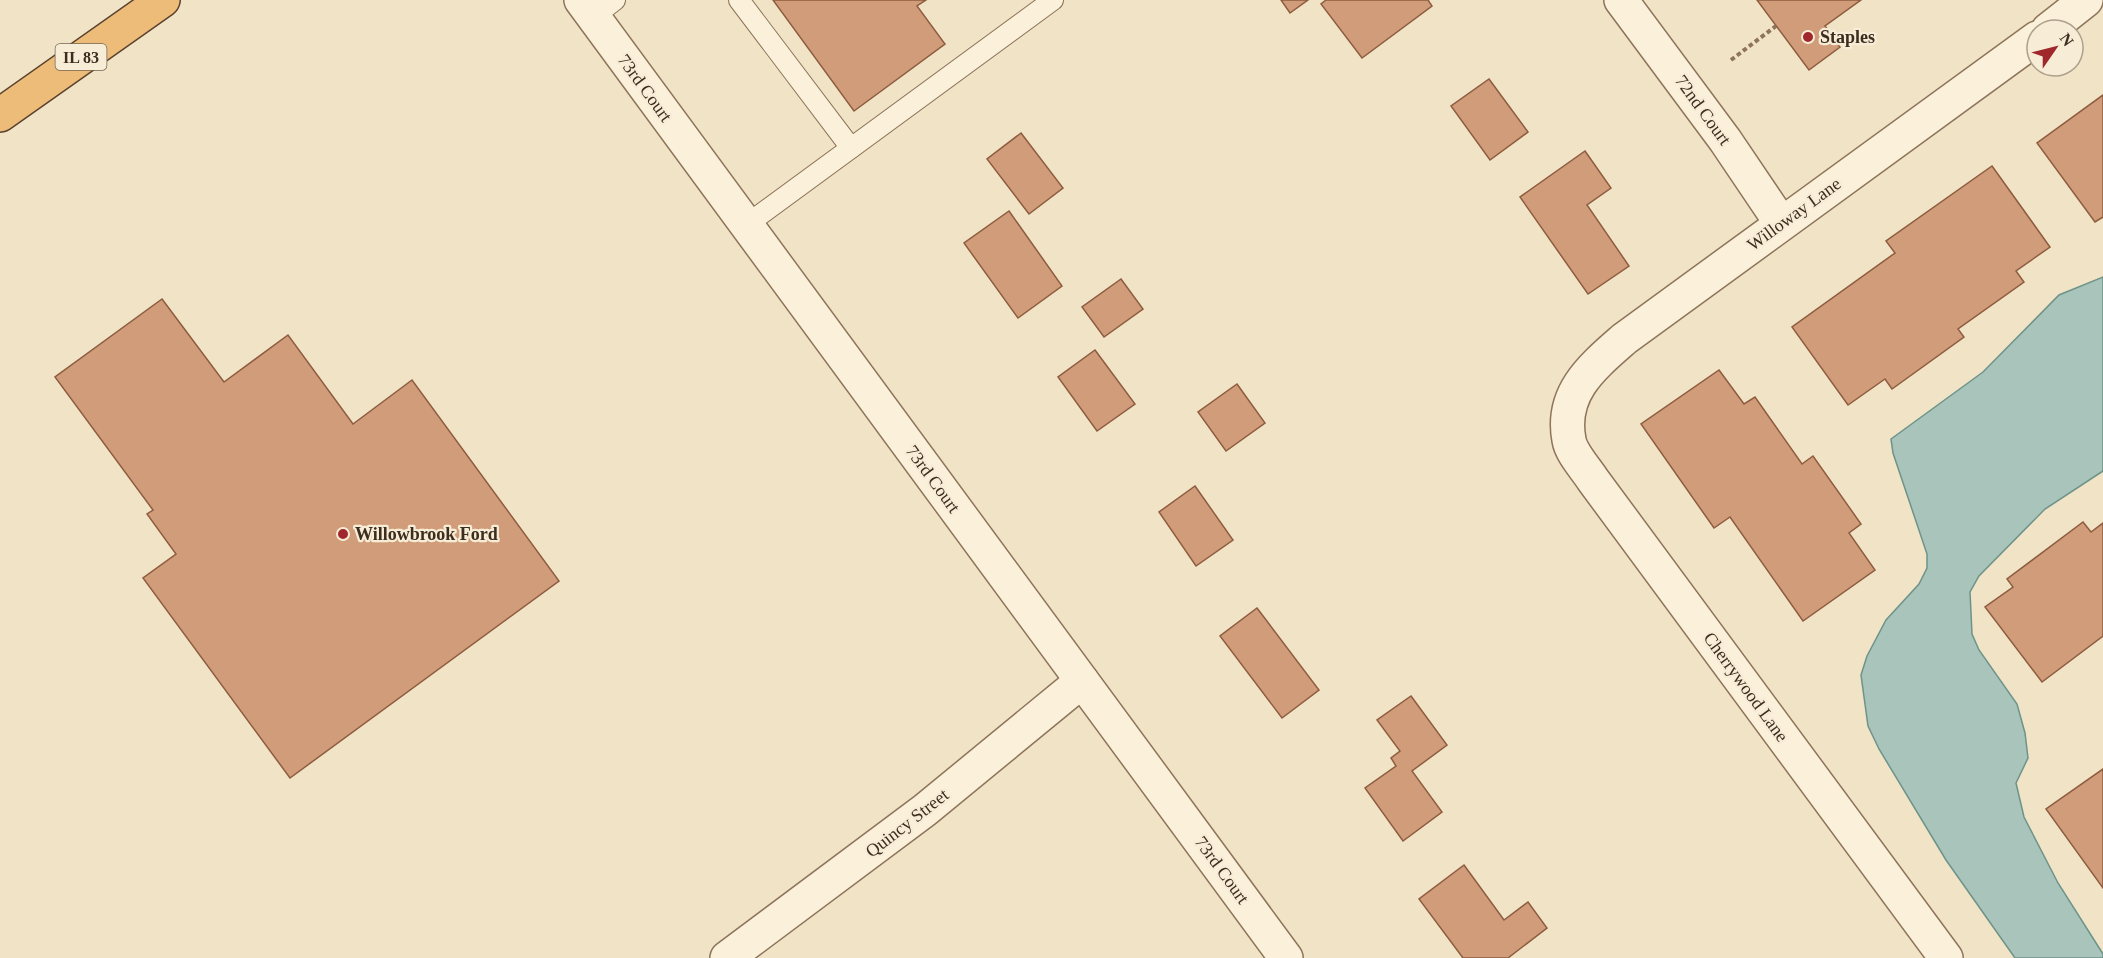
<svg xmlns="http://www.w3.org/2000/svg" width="2103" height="958" font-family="Georgia,serif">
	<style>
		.water { fill: #a8c4bb; stroke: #6e9389; stroke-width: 1.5 }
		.building { fill: #d09c7a; stroke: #8e5c3f; stroke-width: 1.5 }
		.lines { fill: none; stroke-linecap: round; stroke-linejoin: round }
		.service-casing { stroke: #8d745b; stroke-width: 22 }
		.minor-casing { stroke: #8d745b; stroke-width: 36 }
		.trunk-casing { stroke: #5b422f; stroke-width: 36 }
		.path { stroke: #8d745b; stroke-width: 4; stroke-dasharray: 4.5 3; stroke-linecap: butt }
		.service { stroke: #fbf0da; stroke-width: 20 }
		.minor { stroke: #fbf0da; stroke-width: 33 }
		.trunk { stroke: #ecbc78; stroke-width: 33 }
		.poi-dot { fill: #a0272b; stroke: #f7edd6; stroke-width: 2 }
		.labels { text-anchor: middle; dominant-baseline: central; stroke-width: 4.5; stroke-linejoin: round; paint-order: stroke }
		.shield { fill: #f7edd6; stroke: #756756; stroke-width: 1.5 }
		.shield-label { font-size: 16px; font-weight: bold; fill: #3d2d1f }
		.poi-label { font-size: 18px; font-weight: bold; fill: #3d2d1f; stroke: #f7edd6; text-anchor: start }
		.street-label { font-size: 18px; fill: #3d2d1f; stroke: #f7edd6 }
	</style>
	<rect width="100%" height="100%" fill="#f1e3c6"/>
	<!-- water -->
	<path class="water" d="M2103,277v194l-58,38 -66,67 -9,16 2,42 7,16 38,54 8,29 3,25 -12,25 8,34 34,66 45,71v4h-88l-69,-98 -67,-111 -11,-23 -7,-51 6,-19 19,-36 33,-36 8,-16v-14l-34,-101 -2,-14 92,-67 76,-77z"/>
	<!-- building -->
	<g class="building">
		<path d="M773,0h153l-9,6 28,38 -91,67z"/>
		<path d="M1281,0h27l-18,13z"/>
		<path d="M1326,0h102l4,6 -70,52 -41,-54z"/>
		<path d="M1757,0h104l-36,26 15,21 -31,23z"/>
		<path d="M1489,79l39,53 -38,28 -39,-54z"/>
		<path d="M2103,95v122l-8,5 -58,-79z"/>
		<path d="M1021,133l42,55 -34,26 -42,-55z"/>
		<path d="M1585,151l26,37 -24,17 42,61 -41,28 -68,-97z"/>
		<path d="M1992,166l58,81 -34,24 8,11 -66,47 6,8 -72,52 -7,-10 -37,26 -56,-78 103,-74 -9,-12z"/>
		<path d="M1009,211l53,75 -44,32 -54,-75z"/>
		<path d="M1121,279l22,30 -39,28 -22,-30z"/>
		<path d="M162,299l62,83 64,-47 65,89 59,-44 147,201 -269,197 -147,-200 33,-24 -29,-40 6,-4 -98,-133z"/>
		<path d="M1095,350l40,54 -38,27 -39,-54z"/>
		<path d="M1719,370l25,34 11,-7 47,67 11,-8 48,68 -12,9 26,37 -72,51 -73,-104 -16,11 -73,-104z"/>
		<path d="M1237,384l28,39 -39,28 -28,-39z"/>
		<path d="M1195,486l38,54 -37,26 -37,-54z"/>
		<path d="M2083,522l8,10 12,-9v113l-61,46 -57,-75 28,-20 -6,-8z"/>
		<path d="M1257,608l62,82 -37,28 -62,-82z"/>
		<path d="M1411,696l36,49 -35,26 30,41 -39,29 -38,-53 31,-22 -5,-8 9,-7 -23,-31z"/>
		<path d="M2103,769v119l-57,-79z"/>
		<path d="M1464,865l40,55 24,-18 19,26 -39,30h-45l-44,-59z"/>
	</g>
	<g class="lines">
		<defs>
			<g id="service">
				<path d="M739,0l112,148"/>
				<path d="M593,17l22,-17"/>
				<path d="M746,225l307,-225"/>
			</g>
			<g id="minor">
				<path d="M581,0l705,958"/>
				<path d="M1621,0l104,140 56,83"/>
				<path d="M2048,30l38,-30"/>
				<path d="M727,958l198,-148 157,-129"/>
				<path d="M1946,958l-353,-478c-7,-11 -22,-27 -24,-40 -9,-47 23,-73 55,-101l413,-301"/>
			</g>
			<path id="trunk" d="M0,115l163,-115"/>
		</defs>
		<!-- service casing -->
		<use href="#service" class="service-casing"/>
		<!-- minor casing -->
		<use href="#minor" class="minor-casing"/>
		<!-- trunk casing -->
		<use href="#trunk" class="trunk-casing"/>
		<!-- path -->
		<path class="path" d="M1731,60l45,-34"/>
		<!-- service -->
		<use href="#service" class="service"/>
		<!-- minor -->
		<use href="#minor" class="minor"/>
		<!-- trunk -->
		<use href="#trunk" class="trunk"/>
	</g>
	<!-- markers -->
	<g class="poi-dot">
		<circle cx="1808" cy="37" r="6"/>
		<circle cx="343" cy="534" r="6"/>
	</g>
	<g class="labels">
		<!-- shield labels -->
		<rect class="shield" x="55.5" y="44" width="51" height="26" rx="4.5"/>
		<g class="shield-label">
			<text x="81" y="57">IL 83</text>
		</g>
		<!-- poi labels -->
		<g class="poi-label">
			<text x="1820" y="37">Staples</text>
			<text x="355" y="534">Willowbrook Ford</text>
		</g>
		<!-- street labels -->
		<g class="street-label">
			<text transform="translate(645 88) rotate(54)">73rd Court</text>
			<text transform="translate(1703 110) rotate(54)">72nd Court</text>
			<text transform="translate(1794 214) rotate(-36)">Willoway Lane</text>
			<text transform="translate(933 479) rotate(54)">73rd Court</text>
			<text transform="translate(1746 687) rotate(54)">Cherrywood Lane</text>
			<text transform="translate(907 823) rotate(-38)">Quincy Street</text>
			<text transform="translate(1222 870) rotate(54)">73rd Court</text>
		</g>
	</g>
	<!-- north arrow -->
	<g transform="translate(2055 48) rotate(55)"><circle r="28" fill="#f7edd6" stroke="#ada08d" stroke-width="1.5"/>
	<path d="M0-4.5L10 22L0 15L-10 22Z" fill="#a0272b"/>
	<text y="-9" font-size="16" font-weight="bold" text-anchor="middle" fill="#3d2d1f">N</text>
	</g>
</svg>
